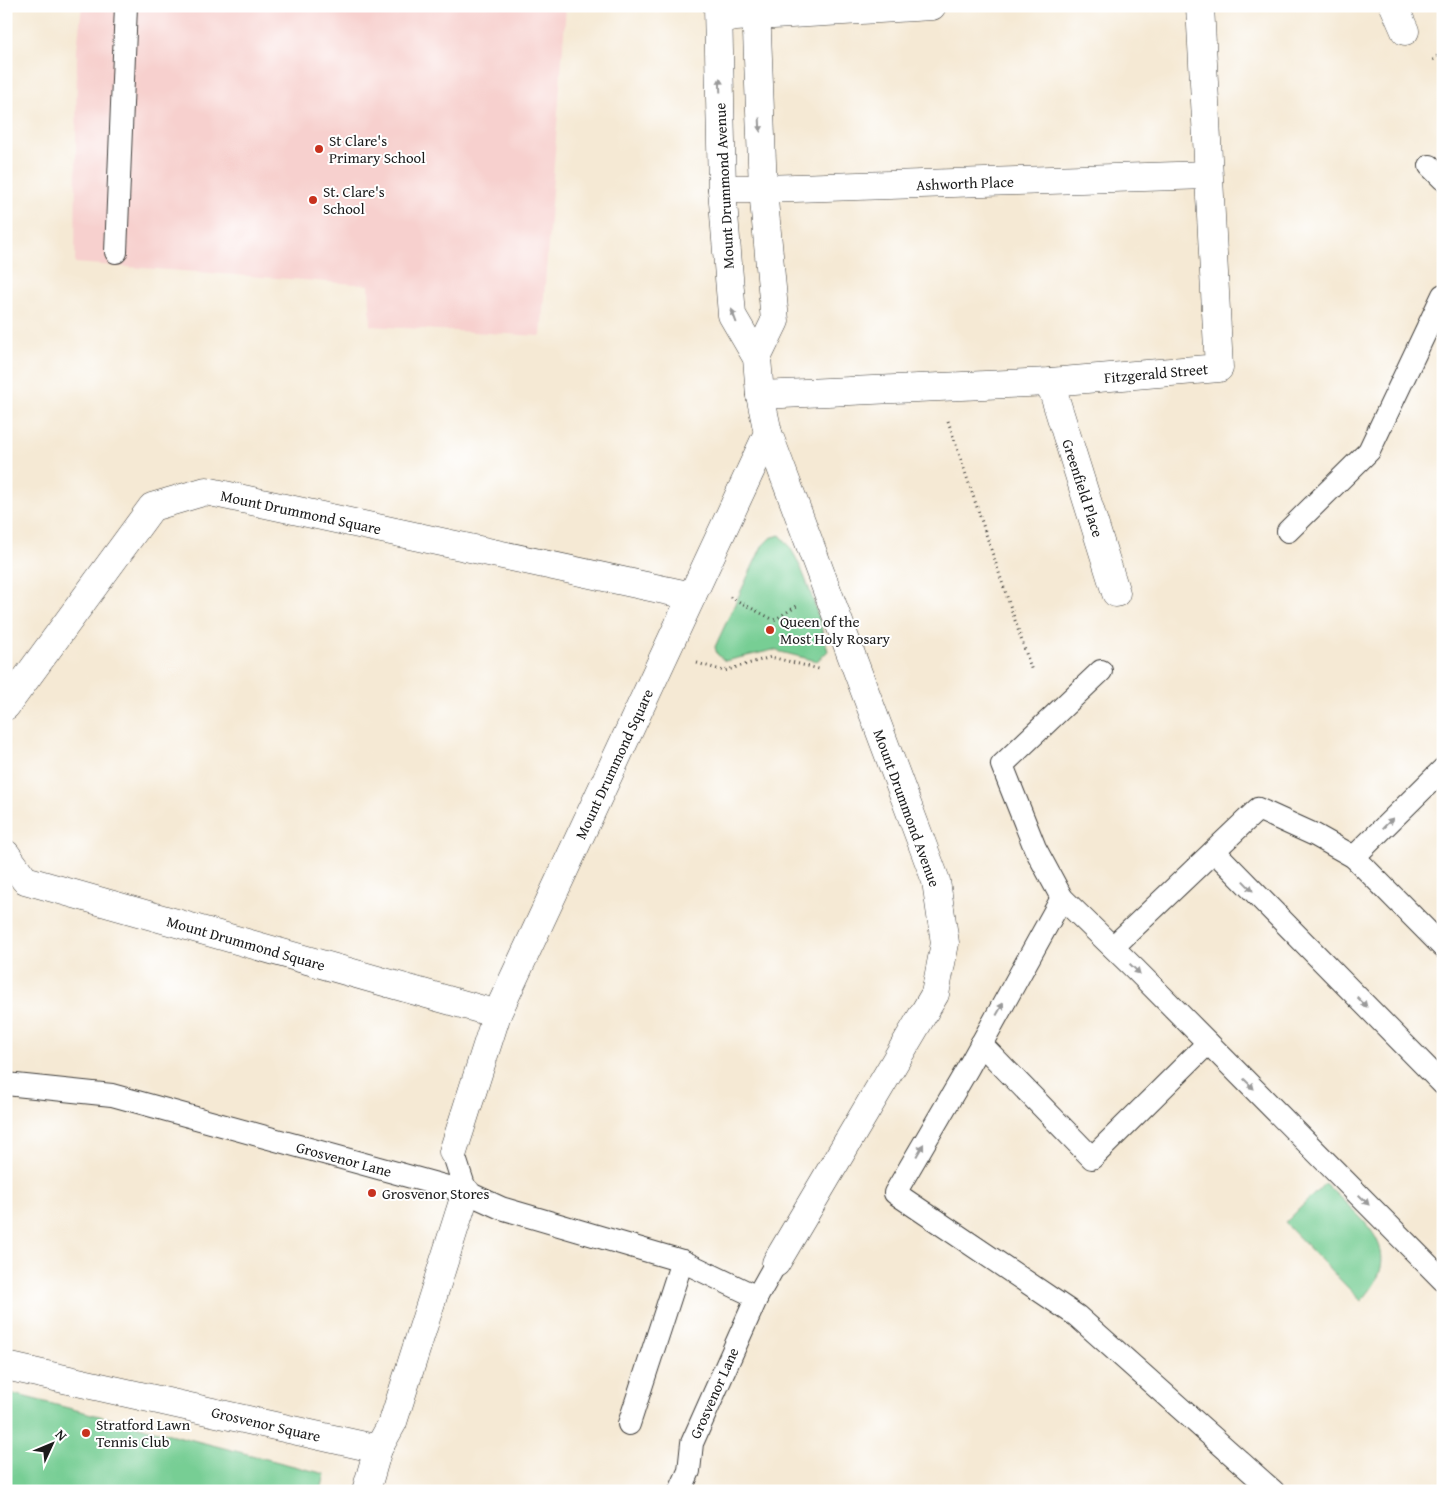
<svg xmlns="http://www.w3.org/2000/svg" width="1449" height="1497" font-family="'Gentium Book Plus',serif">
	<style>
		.built { fill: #f7d0ce }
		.green { fill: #77ce94; stroke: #4a7558 }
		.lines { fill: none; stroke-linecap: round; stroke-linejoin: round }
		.service-casing { stroke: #3d3b38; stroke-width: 24 }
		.minor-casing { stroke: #3d3b38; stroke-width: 29 }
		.path { stroke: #3d3b38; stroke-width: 3; stroke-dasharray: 1 4; stroke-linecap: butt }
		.service { stroke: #fff; stroke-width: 22 }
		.minor { stroke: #fff; stroke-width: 28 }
		.oneway { fill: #999 }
		.poi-dot { fill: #c8321e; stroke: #fff; stroke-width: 2 }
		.labels { text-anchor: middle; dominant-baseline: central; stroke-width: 4; stroke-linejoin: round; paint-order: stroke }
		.poi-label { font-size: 15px; fill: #1c1c1c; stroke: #fff; text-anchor: start }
		.street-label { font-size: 15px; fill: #1c1c1c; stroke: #fff }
	</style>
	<rect width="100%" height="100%" fill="#fff"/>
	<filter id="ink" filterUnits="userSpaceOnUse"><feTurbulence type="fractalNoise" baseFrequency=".02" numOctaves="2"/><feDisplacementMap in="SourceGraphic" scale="10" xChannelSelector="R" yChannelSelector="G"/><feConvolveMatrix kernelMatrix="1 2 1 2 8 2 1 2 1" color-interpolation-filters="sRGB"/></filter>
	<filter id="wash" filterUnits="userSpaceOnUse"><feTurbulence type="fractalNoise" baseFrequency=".0096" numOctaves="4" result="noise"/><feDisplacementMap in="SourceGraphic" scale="20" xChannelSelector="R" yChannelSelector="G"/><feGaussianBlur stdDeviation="1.12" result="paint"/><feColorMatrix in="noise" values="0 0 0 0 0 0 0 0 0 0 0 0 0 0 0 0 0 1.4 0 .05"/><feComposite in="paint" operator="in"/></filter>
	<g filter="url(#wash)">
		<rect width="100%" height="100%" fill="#f5e9d4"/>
		<!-- built -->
		<path class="built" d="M82,6h484l-25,330 -170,-10 -2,-41 -294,-22 2,-214z"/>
		<!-- green -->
		<g class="green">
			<path d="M780,535c23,22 39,84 48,116l-11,10 -44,-11 -48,11 -8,-7 -2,-7 4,-9 43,-92 8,-8z"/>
			<path d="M1325,1183c37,38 85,66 36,118l-76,-78z"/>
			<path d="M6,1392l319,82 -4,17h-315z"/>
		</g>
	</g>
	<g filter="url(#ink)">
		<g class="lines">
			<defs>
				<g id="service">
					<path d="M1430,166l13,13"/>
					<path d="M116,252l10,-246"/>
					<path d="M1288,531l81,-80 74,-156"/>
					<path d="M1101,671l-99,94 33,83 27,50 73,71 308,311"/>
					<path d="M1214,851l229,233"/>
					<path d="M1354,857l89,-88"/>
					<path d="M1062,898l-94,170 -73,125 182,123 196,175"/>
					<path d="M1113,947l145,-138 57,26 39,22 89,90"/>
					<path d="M981,1044l111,114 116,-115"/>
					<path d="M6,1084l106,11 354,97 35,16 181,53 75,36"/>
					<path d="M453,1152l13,40"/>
					<path d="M629,1424l53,-163"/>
					<path d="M680,1491l9,-20 3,-28 65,-146 19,-34"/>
				</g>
				<g id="minor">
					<path d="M718,6l4,183 10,126 25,43 3,37 8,38 168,448 9,62 -10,51 -159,269"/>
					<path d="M756,6l7,183 12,132 -18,37"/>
					<path d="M1394,6l11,25"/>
					<path d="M736,17l196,-11"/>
					<path d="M722,189h41l445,-14"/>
					<path d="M1050,382l66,211"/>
					<path d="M760,395l290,-13 169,-14 -19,-362"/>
					<path d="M6,706l146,-199 54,-16 486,105"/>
					<path d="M6,854l19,26 472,134"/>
					<path d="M453,1152l44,-138 271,-581"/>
					<path d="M6,1366l372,83"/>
					<path d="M366,1491l12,-42 15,-27 73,-230"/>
				</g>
			</defs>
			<!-- service casing -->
			<use href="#service" class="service-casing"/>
			<!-- minor casing -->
			<use href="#minor" class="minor-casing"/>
			<!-- path -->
			<g class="path">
				<path d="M1433,60l10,-9"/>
				<path d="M948,421l84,250"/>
				<path d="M730,597l44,23 23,-14"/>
				<path d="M697,663l27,8 47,-14 48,12"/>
			</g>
			<!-- service -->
			<use href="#service" class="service"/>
			<!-- minor -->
			<use href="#minor" class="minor"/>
		</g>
		<!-- one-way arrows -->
		<defs><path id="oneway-solid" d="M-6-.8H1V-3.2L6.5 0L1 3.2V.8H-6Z" transform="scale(1.25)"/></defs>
		<g class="oneway">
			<use href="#oneway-solid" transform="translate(720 85) rotate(-92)"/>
			<use href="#oneway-solid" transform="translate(760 125) rotate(87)"/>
			<use href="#oneway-solid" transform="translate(734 316) rotate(-110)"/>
			<use href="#oneway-solid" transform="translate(1388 823) rotate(-45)"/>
			<use href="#oneway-solid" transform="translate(1248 886) rotate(46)"/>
			<use href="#oneway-solid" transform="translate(1135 969) rotate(44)"/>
			<use href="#oneway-solid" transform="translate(1362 1002) rotate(46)"/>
			<use href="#oneway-solid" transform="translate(1000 1009) rotate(-61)"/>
			<use href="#oneway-solid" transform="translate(1249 1084) rotate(45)"/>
			<use href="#oneway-solid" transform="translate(920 1150) rotate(-60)"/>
			<use href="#oneway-solid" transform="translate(1364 1200) rotate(45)"/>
		</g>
	</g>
	<!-- markers -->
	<g class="poi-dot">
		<circle cx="319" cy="149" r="5"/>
		<circle cx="313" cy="200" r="5"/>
		<circle cx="770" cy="630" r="5"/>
		<circle cx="372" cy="1193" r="5"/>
		<circle cx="86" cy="1433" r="5"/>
	</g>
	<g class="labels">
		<!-- poi labels -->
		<g class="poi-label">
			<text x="329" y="140">St Clare's<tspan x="329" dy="17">Primary School</tspan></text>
			<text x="323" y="191">St. Clare's<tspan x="323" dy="17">School</tspan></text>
			<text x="780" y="621">Queen of the<tspan x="780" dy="17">Most Holy Rosary</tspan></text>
			<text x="382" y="1193">Grosvenor Stores</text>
			<text x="96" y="1424">Stratford Lawn<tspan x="96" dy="17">Tennis Club</tspan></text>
		</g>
		<!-- street labels -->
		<g class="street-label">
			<text transform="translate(965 183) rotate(-2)">Ashworth Place</text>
			<text transform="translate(724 186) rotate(-93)">Mount Drummond Avenue</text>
			<text transform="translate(1156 373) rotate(-5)">Fitzgerald Street</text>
			<text transform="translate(1083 488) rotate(72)">Greenfield Place</text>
			<text transform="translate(301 512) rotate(12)">Mount Drummond Square</text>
			<text transform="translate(614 764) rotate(-65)">Mount Drummond Square</text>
			<text transform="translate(907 808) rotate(70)">Mount Drummond Avenue</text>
			<text transform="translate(246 943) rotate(16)">Mount Drummond Square</text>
			<text transform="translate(344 1159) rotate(15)">Grosvenor Lane</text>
			<text transform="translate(714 1393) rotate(-66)">Grosvenor Lane</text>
			<text transform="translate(266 1424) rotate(13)">Grosvenor Square</text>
		</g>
	</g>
	<!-- margin -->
	<rect width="1449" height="1497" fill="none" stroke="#fff" stroke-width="25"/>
	<!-- north arrow -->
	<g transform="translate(52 1444) rotate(46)" stroke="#ffffff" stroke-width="4" paint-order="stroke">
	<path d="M0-4L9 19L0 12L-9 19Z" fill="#1c1c1c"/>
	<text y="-8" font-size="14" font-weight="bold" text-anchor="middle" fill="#1c1c1c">N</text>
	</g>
</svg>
